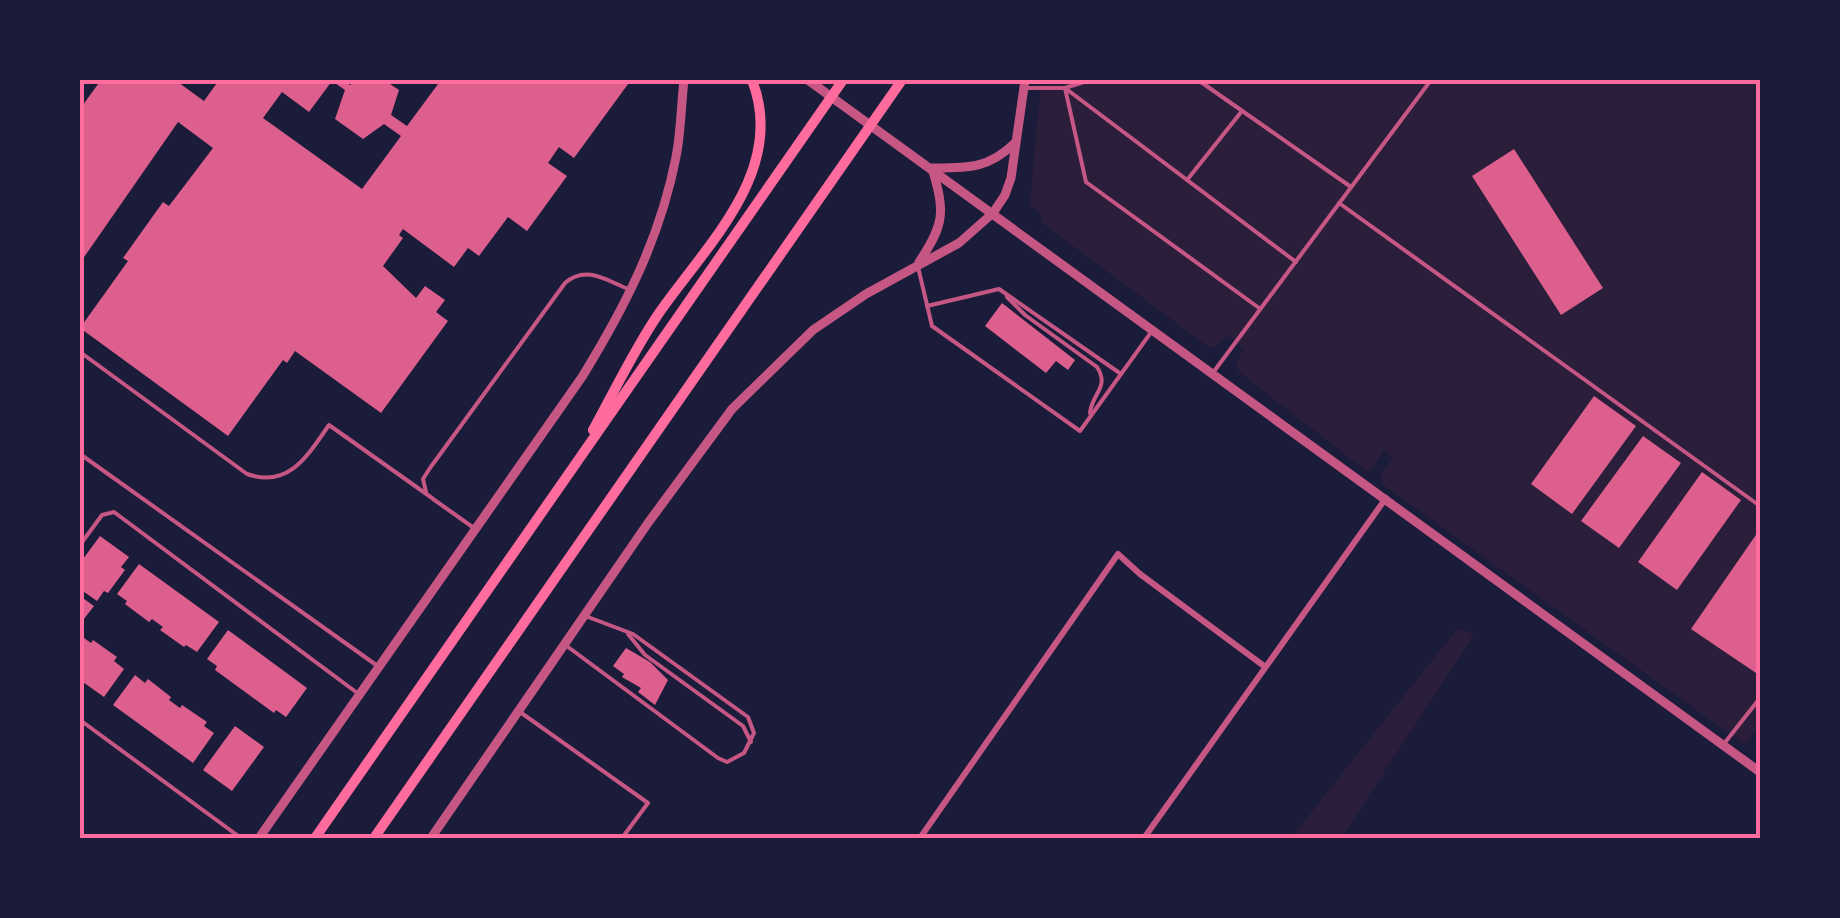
<svg xmlns="http://www.w3.org/2000/svg" width="1840" height="918" font-family="'Open Sans',sans-serif">
	<style>
		.green { fill: #2a1e3b }
		.building { fill: #dd5f8e; fill-rule: evenodd }
		.lines { fill: none; stroke-linecap: round; stroke-linejoin: round }
		.service { stroke: #c65784; stroke-width: 4 }
		.minor { stroke: #c65784; stroke-width: 6 }
		.tertiary { stroke: #c65784; stroke-width: 9 }
		.secondary { stroke: #ff6b9d; stroke-width: 10 }
		.neatline { fill: none; stroke: #ff6b9d; stroke-width: 4 }
	</style>
	<rect width="100%" height="100%" fill="#1b1b3a"/>
	<!-- green -->
	<g class="green">
		<path d="M1041,80h719v646l-15,19 -363,-261 -1,-10 12,-16 -9,-8 -11,18 -7,3 -127,-99 -3,-9 8,-14 -15,-13 -15,11h-6l-167,-125 1,-6 -12,-13z"/>
		<path d="M1458,628l16,7 -133,203h-50z"/>
	</g>
	<!-- building -->
	<g class="building">
		<path d="M101,80h74l29,21 15,-21h124l7,5 7,-5h27l15,10 -8,25 16,11 34,-46h190l-57,78 -15,-11 -11,16 19,13 -40,55 -19,-14 -29,39 -11,-8 -14,19 -51,-38 -4,6 4,3 -20,28 33,32 9,-12 20,14 -9,12 12,9 -67,92 -86,-62 -8,12 -4,-3 -55,76 -148,-108 48,-67 -5,-3 40,-56 6,4 44,-58 -35,-26 -98,141v-154zM332,81l13,9 -10,29 28,20 21,-15 17,12 -39,53 -99,-71 19,-26 27,20z"/>
		<path d="M1514,149l89,139 -42,27 -89,-139z"/>
		<path d="M1002,303l73,57 -7,10 -12,-9 -10,12 -61,-47z"/>
		<path d="M1594,396l42,30 -64,88 -41,-30z"/>
		<path d="M1643,436l38,27 -62,85 -38,-27z"/>
		<path d="M1702,472l39,28 -64,90 -39,-28z"/>
		<path d="M1760,529v138l-4,6 -65,-44z"/>
		<path d="M100,536l29,21 -8,10 4,3 -17,23 -4,-2 -7,10 -17,-12v-26z"/>
		<path d="M139,564l80,58 -22,30 -11,-7 -2,2 -24,-17 3,-3 -11,-8 -3,3 -24,-18 2,-3 -10,-7z"/>
		<path d="M80,596l14,10 -14,18z"/>
		<path d="M228,630l79,58 -21,29 -10,-7 -2,3 -59,-43 2,-4 -10,-7z"/>
		<path d="M80,635l11,8 2,-3 24,17 -3,4 10,8 -20,28 -24,-17z"/>
		<path d="M626,648l24,14 18,18 -13,25 -17,-13 3,-4 -19,-11 2,-3 -11,-8z"/>
		<path d="M135,675l10,8 3,-4 23,18 -2,3 11,8 2,-3 25,17 -3,4 10,7 -21,30 -80,-58z"/>
		<path d="M235,726l29,21 -32,44 -29,-21z"/>
	</g>
	<g class="lines">
		<!-- service -->
		<g class="service">
			<path d="M1198,80l153,107"/>
			<path d="M1026,88h39l25,-8"/>
			<path d="M1065,88l21,94 173,126"/>
			<path d="M1065,88l231,174"/>
			<path d="M1187,180l55,-69"/>
			<path d="M1339,203l421,303"/>
			<path d="M918,267l14,59 148,105 72,-100"/>
			<path d="M1007,297l18,18 72,52c13,20 -5,26 -7,46"/>
			<path d="M927,306l72,-17 122,85"/>
			<path d="M80,352l167,122c42,15 61,-19 82,-49l103,73"/>
			<path d="M1212,374l219,-294"/>
			<path d="M80,454l299,213"/>
			<path d="M426,492l-3,-13 7,-11 135,-185c21,-18 41,-3 63,6"/>
			<path d="M433,499l41,29"/>
			<path d="M80,545l22,-30 12,-3 246,183"/>
			<path d="M628,634l17,21 98,71 8,16"/>
			<path d="M564,644l154,114 9,4 17,-9 10,-20 -6,-16 -115,-83 -45,-17"/>
			<path d="M520,712l128,91 -26,35"/>
			<path d="M80,720l161,118"/>
			<path d="M1723,745l37,-47"/>
		</g>
		<!-- minor -->
		<g class="minor">
			<path d="M920,838l198,-284 22,20 124,92"/>
			<path d="M1144,838l242,-340"/>
		</g>
		<!-- tertiary -->
		<g class="tertiary">
			<path d="M808,80l952,692"/>
			<path d="M919,262c26,-38 26,-51 13,-94 36,0 56,1 83,-25"/>
			<path d="M259,838l323,-461c43,-70 78,-138 94,-220 5,-25 5,-51 8,-77"/>
			<path d="M431,838l217,-315 84,-114 81,-79 53,-36 93,-51 34,-30 12,-18 6,-17 14,-98"/>
		</g>
		<!-- secondary -->
		<g class="secondary">
			<path d="M593,430c21,-38 40,-78 64,-114 47,-69 131,-144 95,-236"/>
			<path d="M315,838l528,-758"/>
			<path d="M374,838l528,-758"/>
		</g>
	</g>
	<!-- border -->
	<rect width="1840" height="918" fill="none" stroke="#1b1b3a" stroke-width="165"/>
	<rect x="82" y="82" width="1676" height="754" class="neatline"/>
</svg>
